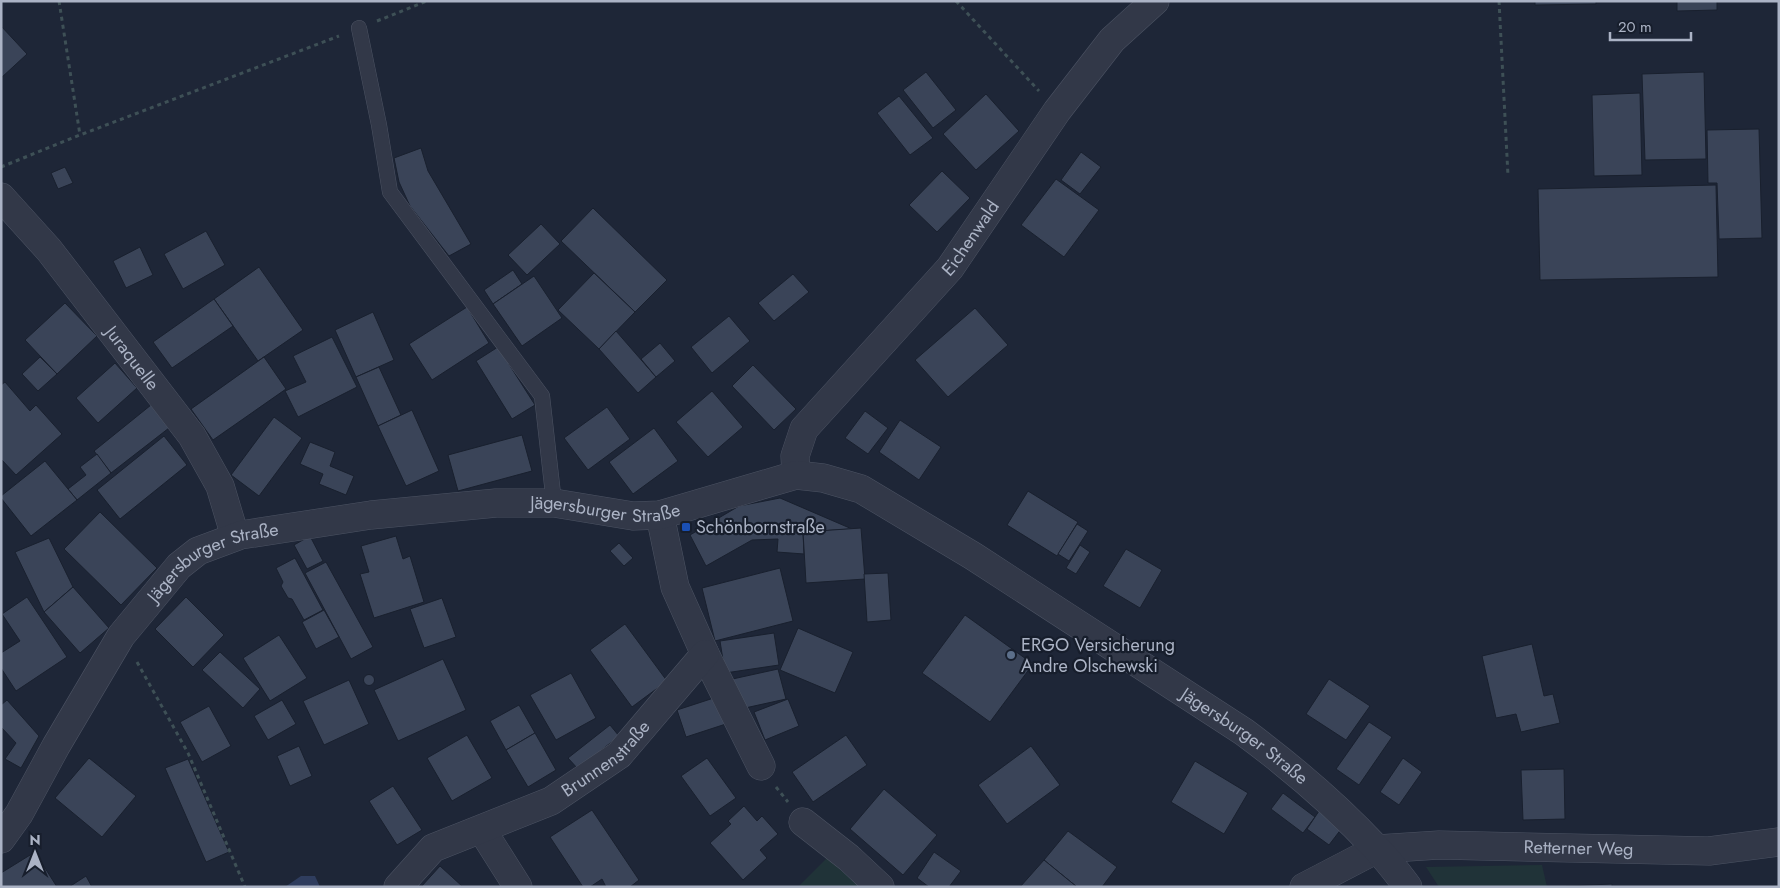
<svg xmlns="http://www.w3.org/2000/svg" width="1780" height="888" font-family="Jost,sans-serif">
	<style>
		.green { fill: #203338 }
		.water { fill: #2f3d5e }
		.building { fill: #3a4458; stroke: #19202e }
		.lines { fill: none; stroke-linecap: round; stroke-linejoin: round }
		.service-casing { stroke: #4c5363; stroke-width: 16 }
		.minor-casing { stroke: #4c5363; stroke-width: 29 }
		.tertiary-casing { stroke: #4c5363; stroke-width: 29 }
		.path { stroke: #3e5056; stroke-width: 3; stroke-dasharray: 4 4; stroke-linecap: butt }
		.service { stroke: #323848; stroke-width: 15 }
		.minor { stroke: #323848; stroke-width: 28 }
		.tertiary { stroke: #323848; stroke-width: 28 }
		.transit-dot { fill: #1a4fb4; stroke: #171e2c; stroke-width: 2 }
		.service-dot { fill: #5c6f8a; stroke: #171e2c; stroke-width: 2 }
		.labels { text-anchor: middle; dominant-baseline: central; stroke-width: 4.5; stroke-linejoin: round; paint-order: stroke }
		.street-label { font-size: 18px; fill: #abb3c5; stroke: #171e2c }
		.poi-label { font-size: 18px; fill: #abb3c5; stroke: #171e2c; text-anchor: start }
	</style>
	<rect width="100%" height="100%" fill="#1e2637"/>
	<!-- green -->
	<g class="green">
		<path d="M827,858l33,29h-62z"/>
		<path d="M1542,865l5,22h-108l-13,-20z"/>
	</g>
	<!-- water -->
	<path class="water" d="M301,876h14l5,11h-35z"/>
	<!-- building -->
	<g class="building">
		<path d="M1535,1h61v3l-61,1z"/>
		<path d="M1677,1h40v9l-40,1z"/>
		<path d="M1,26l26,28 -26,24z"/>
		<path d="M926,72l30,38 -23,18 -30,-38z"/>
		<path d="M1704,72l2,87 -61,1 -3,-86z"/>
		<path d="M1640,93l2,82 -48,1 -2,-81z"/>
		<path d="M986,94l33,37 -43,39 -33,-36z"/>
		<path d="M899,96l34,42 -23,17 -33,-42z"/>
		<path d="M1759,129l3,109 -43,1 -2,-56h-9l-1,-53z"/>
		<path d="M421,148l7,23 43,73 -22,12 -39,-50 -11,-24 -5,-24z"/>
		<path d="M1081,152l20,15 -21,27 -19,-14z"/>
		<path d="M65,167l8,16 -15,6 -7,-16z"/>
		<path d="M942,171l28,27 -33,34 -28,-27z"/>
		<path d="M1056,179l43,31 -35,47 -43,-32z"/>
		<path d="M1716,185l2,92 -178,3 -2,-91z"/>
		<path d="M593,208l74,72 -32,32 -74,-71z"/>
		<path d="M541,224l19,20 -33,31 -19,-20z"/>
		<path d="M206,231l19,34 -42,24 -19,-35z"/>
		<path d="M140,247l13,28 -27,13 -13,-27z"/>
		<path d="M259,267l44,63 -45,31 -44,-62z"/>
		<path d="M513,270l9,14 -29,20 -9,-14z"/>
		<path d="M594,273l41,39 -36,37 -41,-39z"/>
		<path d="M793,274l16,18 -35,29 -16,-18z"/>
		<path d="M534,276l28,42 -40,28 -29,-42z"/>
		<path d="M214,299l19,27 -61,42 -19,-26z"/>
		<path d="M65,303l32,33 -40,38 -32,-34z"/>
		<path d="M467,307l22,36 -57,37 -23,-36z"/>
		<path d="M975,308l33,37 -60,52 -33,-37z"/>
		<path d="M373,312l21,48 -38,17 -21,-47z"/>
		<path d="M729,316l21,25 -38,32 -21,-26z"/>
		<path d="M616,331l40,46 -18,16 -39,-44z"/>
		<path d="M332,337l25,50 -59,30 -13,-26 21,-9 -13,-26z"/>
		<path d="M660,343l15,18 -19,16 -15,-18z"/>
		<path d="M498,347l37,58 -23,14 -36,-58z"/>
		<path d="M40,357l17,17 -19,17 -16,-17z"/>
		<path d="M264,357l22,32 -73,51 -22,-31z"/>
		<path d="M115,363l22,25 -39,35 -22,-25z"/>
		<path d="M753,365l43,44 -22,21 -42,-44z"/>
		<path d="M379,367l22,48 -23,11 -22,-49z"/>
		<path d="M5,382l25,29 6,-6 26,29 -46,41 -15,-16v-74z"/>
		<path d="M712,391l31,36 -35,30 -32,-35z"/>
		<path d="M151,405l18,23 -58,45 -17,-22z"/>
		<path d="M607,407l23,32 -42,31 -24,-32z"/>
		<path d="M412,410l27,61 -33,15 -28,-60z"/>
		<path d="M865,411l23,17 -20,26 -23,-16z"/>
		<path d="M274,417l28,21 -43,58 -28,-21z"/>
		<path d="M900,420l41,27 -22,33 -40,-28z"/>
		<path d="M654,428l24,33 -45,33 -24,-32z"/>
		<path d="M522,435l10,36 -74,20 -10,-36z"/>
		<path d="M164,436l23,29 -67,54 -23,-29z"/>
		<path d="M310,442l25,10 -5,14 24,10 -8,19 -27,-11 4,-10 -23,-10z"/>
		<path d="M97,454l14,19 -34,27 -9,-11 18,-14 -6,-8z"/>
		<path d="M45,461l32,39 -46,36 -30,-38v-2z"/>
		<path d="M1028,491l50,31 -21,34 -50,-31z"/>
		<path d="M780,498l72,31 -49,3 1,22 -27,-2 1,-13 -26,1 -46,26 -16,-31 49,-29z"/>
		<path d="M100,512l57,56 -36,37 -57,-56z"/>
		<path d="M1077,524l11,7 -19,30 -11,-7z"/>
		<path d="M861,528l4,51 -59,4 -3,-51z"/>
		<path d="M310,536l13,25 -16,8 -13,-24z"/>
		<path d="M396,536l7,23 7,-3 14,46 -50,16 -14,-44 9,-2 -8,-26z"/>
		<path d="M49,538l24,49 -29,25 -29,-60z"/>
		<path d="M619,543l14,15 -9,8 -14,-15z"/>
		<path d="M1080,545l10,7 -14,22 -10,-6z"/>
		<path d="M1126,549l36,21 -22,38 -37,-22z"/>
		<path d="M295,558l28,52 -19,10 -12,-21 -4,-1 -7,-12 2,-4 -7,-14z"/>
		<path d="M326,562l47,85 -22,12 -46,-86z"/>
		<path d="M780,568l13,53 -78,20 -13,-53z"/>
		<path d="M888,573l3,47 -24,2 -3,-48z"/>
		<path d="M73,587l36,41 -29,25 -36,-41z"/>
		<path d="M27,597l40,60 -51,34 -15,-23v-15l19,-12 -18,-27z"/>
		<path d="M186,597l38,38 -31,32 -38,-38z"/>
		<path d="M442,598l14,39 -32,11 -14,-39z"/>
		<path d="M324,610l15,27 -23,12 -14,-27z"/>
		<path d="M965,615l68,49 -43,58 -68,-49z"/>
		<path d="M625,624l42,57 -35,26 -42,-57z"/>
		<path d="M798,628l55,24 -18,41 -55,-23z"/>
		<path d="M774,633l5,32 -54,8 -5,-32z"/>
		<path d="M279,635l28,43 -37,23 -27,-43z"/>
		<path d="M1532,644l12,52 9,-2 7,29 -39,9 -5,-18 -20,4 -14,-62z"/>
		<path d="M220,652l40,37 -17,19 -41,-38z"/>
		<path d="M443,659l23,51 -68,31 -24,-51z"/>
		<path d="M778,669l8,30 -50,11 -8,-30z"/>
		<path d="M571,673l25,45 -40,22 -26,-45z"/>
		<circle cx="369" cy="680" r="5.5"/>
		<path d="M1329,679l41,27 -24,34 -40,-26z"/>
		<path d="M349,680l20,44 -45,21 -21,-44z"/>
		<path d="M723,695l9,27 -46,15 -9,-27z"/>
		<path d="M788,699l11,27 -34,14 -11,-28z"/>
		<path d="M7,700l32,36 -18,32 -16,-9 11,-16 -15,-16v-22z"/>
		<path d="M282,700l14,24 -28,16 -14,-24z"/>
		<path d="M519,705l16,28 -29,17 -16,-29z"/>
		<path d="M209,706l22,40 -29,16 -22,-40z"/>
		<path d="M1369,722l23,15 -33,48 -23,-16z"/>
		<path d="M610,725l9,11 -41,33 -10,-11z"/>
		<path d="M535,733l21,37 -28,17 -22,-37z"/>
		<path d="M467,735l25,43 -40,23 -25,-43z"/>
		<path d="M846,735l21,30 -54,37 -21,-30z"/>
		<path d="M299,746l13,30 -22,10 -13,-30z"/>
		<path d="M1031,746l29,39 -53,39 -29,-39z"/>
		<path d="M89,758l47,38 -34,41 -47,-39z"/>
		<path d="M707,758l29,40 -26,18 -29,-40z"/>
		<path d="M1403,758l19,14 -23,33 -19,-13z"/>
		<path d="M188,759l41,93 -23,10 -41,-94z"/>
		<path d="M1195,761l53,32 -24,41 -53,-32z"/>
		<path d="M1564,769l1,50 -42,1 -2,-50z"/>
		<path d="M393,786l29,44 -25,15 -28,-44z"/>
		<path d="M884,789l53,46 -34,40 -53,-46z"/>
		<path d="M1283,793l32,24 -12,16 -32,-24z"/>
		<path d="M744,806l13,15 5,-5 16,18 -18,16 7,8 -24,22 -33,-37 21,-19 -3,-3z"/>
		<path d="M592,810l47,70 -9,7h-24l-4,-8 -12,8h-7l-33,-50z"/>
		<path d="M1319,811l23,17 -13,17 -22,-16z"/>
		<path d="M1068,831l49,36 -15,20h-25l-33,-27z"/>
		<path d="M35,852l22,35h-56v-14z"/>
		<path d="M934,852l27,19 -12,16h-20l-12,-9z"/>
		<path d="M1044,860l33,27h-57z"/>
		<path d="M440,866l23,21h-42z"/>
		<path d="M86,876l6,11h-23z"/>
		<path d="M1612,884v3h-46v-1z"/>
	</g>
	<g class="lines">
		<defs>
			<path id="service" d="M359,28l20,97 11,67 152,204 12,107"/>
			<g id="minor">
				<path id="s1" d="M1,197l48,53 143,186 28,50 15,50"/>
				<path id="s2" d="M796,475l-1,-19 9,-27 146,-161 107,-157 55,-71 43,-39"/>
				<path d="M660,515l15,72 30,67 56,112"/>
				<path d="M803,822l46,36 31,29"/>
				<path d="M482,830l36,57"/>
				<path id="s3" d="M398,887l35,-39 118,-47 68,-46 86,-101"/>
				<path id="s4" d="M1304,887l73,-38 62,-4 270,6 70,-9"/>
			</g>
			<g id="tertiary">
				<path id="s5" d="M1,839l18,-25 37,-68 65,-110 58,-70 19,-15 43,-16 130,-20 125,-12h58l79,13 27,-1 136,-40 27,3 38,11 112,67 271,176c47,35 92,73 132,116 12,12 22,26 32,39"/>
			</g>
		</defs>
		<!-- service casing -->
		<use href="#service" class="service-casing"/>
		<!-- minor casing -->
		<use href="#minor" class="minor-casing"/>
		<!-- tertiary casing -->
		<use href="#tertiary" class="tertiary-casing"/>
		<!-- path -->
		<g class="path">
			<path d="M59,1l21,134"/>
			<path d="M956,1l83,90"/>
			<path d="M1499,1l9,175"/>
			<path d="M377,21l50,-20"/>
			<path d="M1,167l79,-32 259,-99"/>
			<path d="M137,662l51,91 57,134"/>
			<path d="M776,787l12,15"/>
		</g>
		<!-- service -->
		<use href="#service" class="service"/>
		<!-- minor -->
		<use href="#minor" class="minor"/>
		<!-- tertiary -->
		<use href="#tertiary" class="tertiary"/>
	</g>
	<!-- markers -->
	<rect class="transit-dot" x="681" y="522" width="10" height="10" rx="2.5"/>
	<circle class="service-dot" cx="1011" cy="655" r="5"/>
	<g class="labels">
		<!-- street labels -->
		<g class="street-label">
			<text stroke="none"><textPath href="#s2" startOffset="301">Eichenwald</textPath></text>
			<text stroke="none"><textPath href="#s1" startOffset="208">Juraquelle</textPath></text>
			<text stroke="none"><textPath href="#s5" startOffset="764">Jägersburger Straße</textPath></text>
			<text stroke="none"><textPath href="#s5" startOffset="359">Jägersburger Straße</textPath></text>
			<text stroke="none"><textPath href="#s5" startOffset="1484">Jägersburger Straße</textPath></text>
			<text stroke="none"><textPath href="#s3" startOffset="249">Brunnenstraße</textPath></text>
			<text stroke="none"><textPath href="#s4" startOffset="284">Retterner Weg</textPath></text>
		</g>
		<!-- poi labels -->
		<g class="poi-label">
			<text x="696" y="527">Schönbornstraße</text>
			<text x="1021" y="645">ERGO Versicherung<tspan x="1021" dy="21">Andre Olschewski</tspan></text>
		</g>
	</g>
	<!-- border -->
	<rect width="1780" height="888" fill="none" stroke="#abb3c5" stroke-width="5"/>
	<!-- north arrow -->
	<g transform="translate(35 853)" stroke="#171e2c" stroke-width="4" paint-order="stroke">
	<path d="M0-4L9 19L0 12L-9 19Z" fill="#abb3c5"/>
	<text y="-8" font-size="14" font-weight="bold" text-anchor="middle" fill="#abb3c5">N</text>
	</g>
	<!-- scale -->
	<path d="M1610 32v8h81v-8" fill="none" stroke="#abb3c5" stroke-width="2.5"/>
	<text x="1618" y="32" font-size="15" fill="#abb3c5" stroke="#171e2c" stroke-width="4" paint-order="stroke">20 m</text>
</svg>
